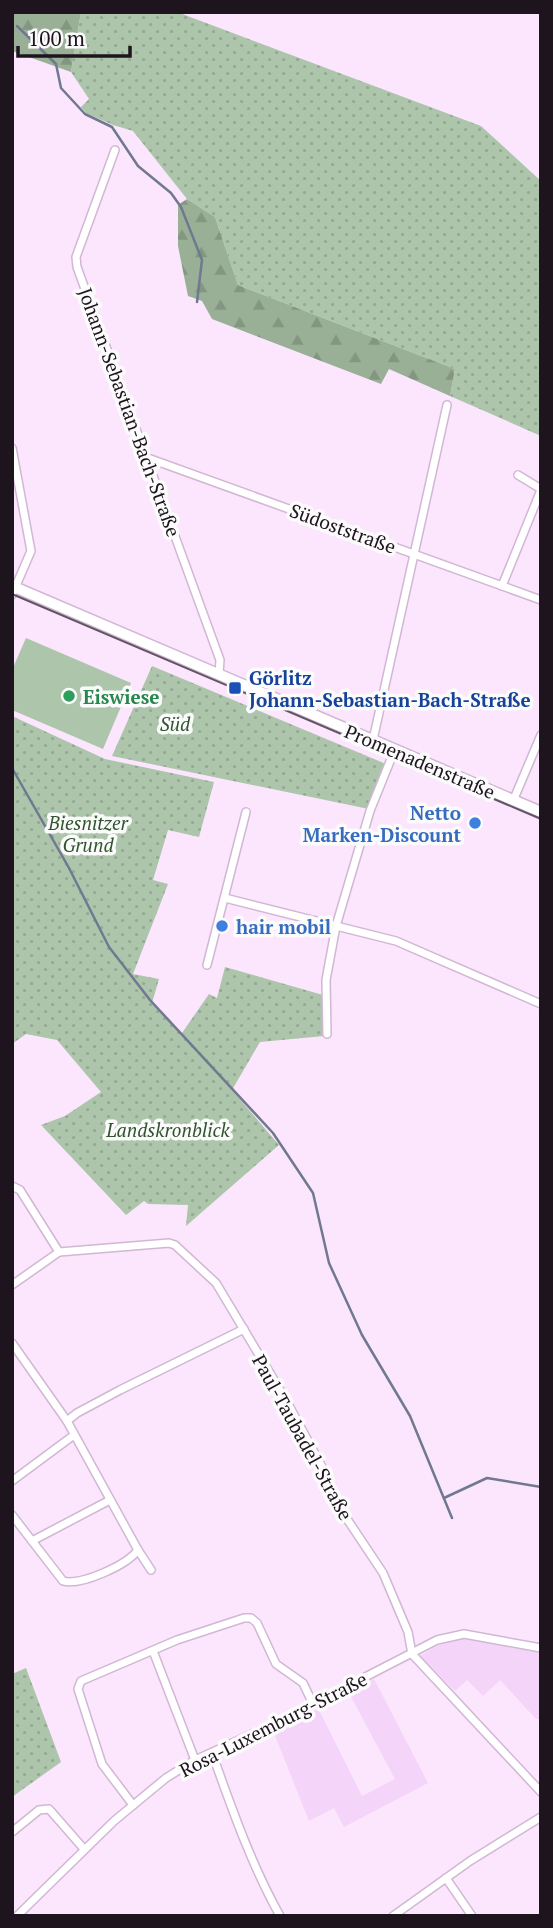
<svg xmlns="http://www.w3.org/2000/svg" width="553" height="1928" font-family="'PT Serif',serif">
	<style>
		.built { fill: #f4d5f9 }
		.grass { fill: url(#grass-dots) }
		.forest { fill: url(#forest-firs) }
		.park { fill: #adc5ab }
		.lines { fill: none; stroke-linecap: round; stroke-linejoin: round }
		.stream { stroke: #70798f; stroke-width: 2.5 }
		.street-casing { stroke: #d1b7d4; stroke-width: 10 }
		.secondary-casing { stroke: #d1b7d4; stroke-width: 13 }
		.street { stroke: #fff; stroke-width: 7 }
		.secondary { stroke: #fff; stroke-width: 10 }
		.tram { stroke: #615463; stroke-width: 2 }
		.transit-dot { fill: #1a4fb4; stroke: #fbfbfb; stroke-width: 2.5 }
		.leisure-dot { fill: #2e9e5b; stroke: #fbfbfb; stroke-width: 2.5 }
		.shop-dot { fill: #3f7fe0; stroke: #fbfbfb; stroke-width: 2.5 }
		.labels { text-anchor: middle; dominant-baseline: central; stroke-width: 7; stroke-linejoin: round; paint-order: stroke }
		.street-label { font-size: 19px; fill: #1d141e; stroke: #fbfbfb }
		.transit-label { font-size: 19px; font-weight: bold; fill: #164399; stroke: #fbfbfb; text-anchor: start }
		.leisure-label { font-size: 19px; font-weight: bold; fill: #27864d; stroke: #fbfbfb; text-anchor: start }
		.park-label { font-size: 19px; font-style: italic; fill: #30542e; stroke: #fbfbfb }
		.shop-label { font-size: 19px; font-weight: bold; fill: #366cbe; stroke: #fbfbfb; text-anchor: end }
	</style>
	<defs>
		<pattern id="grass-dots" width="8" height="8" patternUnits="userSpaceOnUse" patternTransform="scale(1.75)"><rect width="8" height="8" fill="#adc5ab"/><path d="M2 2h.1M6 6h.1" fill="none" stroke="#94a893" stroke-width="1.8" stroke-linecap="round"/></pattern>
		<pattern id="forest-firs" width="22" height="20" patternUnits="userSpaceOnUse" patternTransform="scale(1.75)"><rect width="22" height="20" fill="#99b096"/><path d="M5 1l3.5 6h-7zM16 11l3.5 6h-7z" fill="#839681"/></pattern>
	</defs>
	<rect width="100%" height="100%" fill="#fbe6fe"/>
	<!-- built -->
	<g class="built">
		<path d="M463,1638l78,14v67h-5l-36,-39 -17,16 -16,-16 -12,11 -35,-35 19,-11z"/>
		<path d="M374,1679l54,104 -84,44 -10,-19 -25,13 -37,-93 45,-22 45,90 33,-17 -47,-88z"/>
	</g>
	<!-- grass -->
	<g class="grass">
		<path d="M81,12h96l304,114 60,55v255l-91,-40 5,-27 -217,-84 -23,-68 -28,-18 -54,-68 -20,-6 -27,-12 -5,-6 8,-8 -18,-27z"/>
		<path d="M152,666l234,98 -17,45 -257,-53z"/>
		<path d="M12,716l93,43 109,23 -15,55 -31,-7 -15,50 15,4 -35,90 26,5 -7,24 30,30 27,-39 8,4 8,-31 98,28 1,41 -64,6 -28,48 47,55 -93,81 2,-21 -40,-1 -4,-3 -18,14 -85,-90 24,-9 36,-24 -44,-52 -31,-6 -14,10z"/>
		<path d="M26,1668l35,94 -49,35v-123z"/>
	</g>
	<!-- forest -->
	<g class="forest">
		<path d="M12,12l17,2 52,-2 -10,60 -59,-21z"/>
		<path d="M187,199l28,18 23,68 217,84 -5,27 -61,-27 -8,15 -169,-65 -10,-18 -14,-5 -10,-50v-41z"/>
	</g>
	<!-- park -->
	<path class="park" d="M26,638l105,45 -28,66 -91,-39v-40z"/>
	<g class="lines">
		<!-- stream -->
		<g class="stream">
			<path d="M17,26l39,38 5,24 24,26 27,13 26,39 33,27 10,14 21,53 -5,42"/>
			<path d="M12,768l57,100 40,79 41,53 123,133 40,60 16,70 33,72 48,81 42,102"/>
			<path d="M444,1498l43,-20 54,9"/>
		</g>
		<defs>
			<g id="street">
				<path d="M115,150l-39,107 1,10 143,393 -1,14"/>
				<path d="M12,448l19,103 -19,44"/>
				<path d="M145,457l396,143"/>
				<path d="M518,475l23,14"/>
				<path d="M502,586l39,-96"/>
				<path d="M373,740l74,-335"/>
				<path d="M513,801l28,-66"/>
				<path d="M225,898l171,43 145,63"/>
				<path d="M207,965l39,-153"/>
				<path d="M327,1034l-1,-54 10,-54 34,-115 25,-62"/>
				<path d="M12,1186l8,4 39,62"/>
				<path d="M59,1252l110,-9 6,2 41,38 70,117 36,67 13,34 48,72 25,59 4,22 129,138"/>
				<path d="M12,1285l47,-33"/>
				<path d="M12,1343l55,78 71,129 13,20"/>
				<path d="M67,1421l10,-8 43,-23 124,-61"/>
				<path d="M12,1481l62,-46"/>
				<path d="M12,1515l51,66c18,5 64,-16 75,-31"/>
				<path d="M32,1541l78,-41"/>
				<path d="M153,1651l42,109"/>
				<path d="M212,1753c20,56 39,111 68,163"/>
				<path d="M133,1805l-31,-41 -24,-75 3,-8 96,-41 67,-22h7l6,5 19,41 27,19 10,21"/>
				<path d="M12,1832l27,-22 10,-1 35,40"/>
				<path d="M446,1878l26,38"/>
				<path d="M17,1916l97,-95 52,-43 29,-18 77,-35 165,-85 27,-6 77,14"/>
				<path d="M393,1916l77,-55 71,-44"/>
			</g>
			<path id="secondary" d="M12,586l529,226"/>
		</defs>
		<!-- street casing -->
		<use href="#street" class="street-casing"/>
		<!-- secondary casing -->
		<use href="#secondary" class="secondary-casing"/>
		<!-- street -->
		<use href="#street" class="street"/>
		<!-- secondary -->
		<use href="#secondary" class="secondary"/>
		<!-- tram -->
		<path class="tram" d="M12,594l529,225"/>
	</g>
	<!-- markers -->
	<rect class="transit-dot" x="228" y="681" width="14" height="14" rx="3.5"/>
	<circle class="leisure-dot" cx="69" cy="696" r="7"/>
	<g class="shop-dot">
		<circle cx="475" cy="823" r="7"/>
		<circle cx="222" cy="926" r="7"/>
	</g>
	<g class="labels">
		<!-- street labels -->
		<g class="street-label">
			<text transform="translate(130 412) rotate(70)">Johann-Sebastian-Bach-Straße</text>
			<text transform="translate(343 528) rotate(20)">Südoststraße</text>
			<text transform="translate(420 761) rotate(23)">Promenadenstraße</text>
			<text transform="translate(303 1437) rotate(61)">Paul-Taubadel-Straße</text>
			<text transform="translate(273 1724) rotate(-27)">Rosa-Luxemburg-Straße</text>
		</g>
		<!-- transit labels -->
		<g class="transit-label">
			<text x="249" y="677">Görlitz<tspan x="249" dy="22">Johann-Sebastian-Bach-Straße</tspan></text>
		</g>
		<!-- leisure labels -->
		<g class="leisure-label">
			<text x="83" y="696">Eiswiese</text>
		</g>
		<!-- park labels -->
		<g class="park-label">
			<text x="175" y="723">Süd</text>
			<text x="88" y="822">Biesnitzer<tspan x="88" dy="22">Grund</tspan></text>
			<text x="168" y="1129">Landskronblick</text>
		</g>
		<!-- shop labels -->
		<g class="shop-label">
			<text x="461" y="812">Netto<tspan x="461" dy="22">Marken-Discount</tspan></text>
			<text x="236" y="926" text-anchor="start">hair mobil</text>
		</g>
	</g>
	<!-- border -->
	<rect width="553" height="1928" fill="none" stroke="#1d141e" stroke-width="28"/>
	<!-- scale -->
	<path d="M18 46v10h112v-10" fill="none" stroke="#1d141e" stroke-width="3.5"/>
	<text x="28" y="46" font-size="21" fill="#1d141e" stroke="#fbfbfb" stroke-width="5" paint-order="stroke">100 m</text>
</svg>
